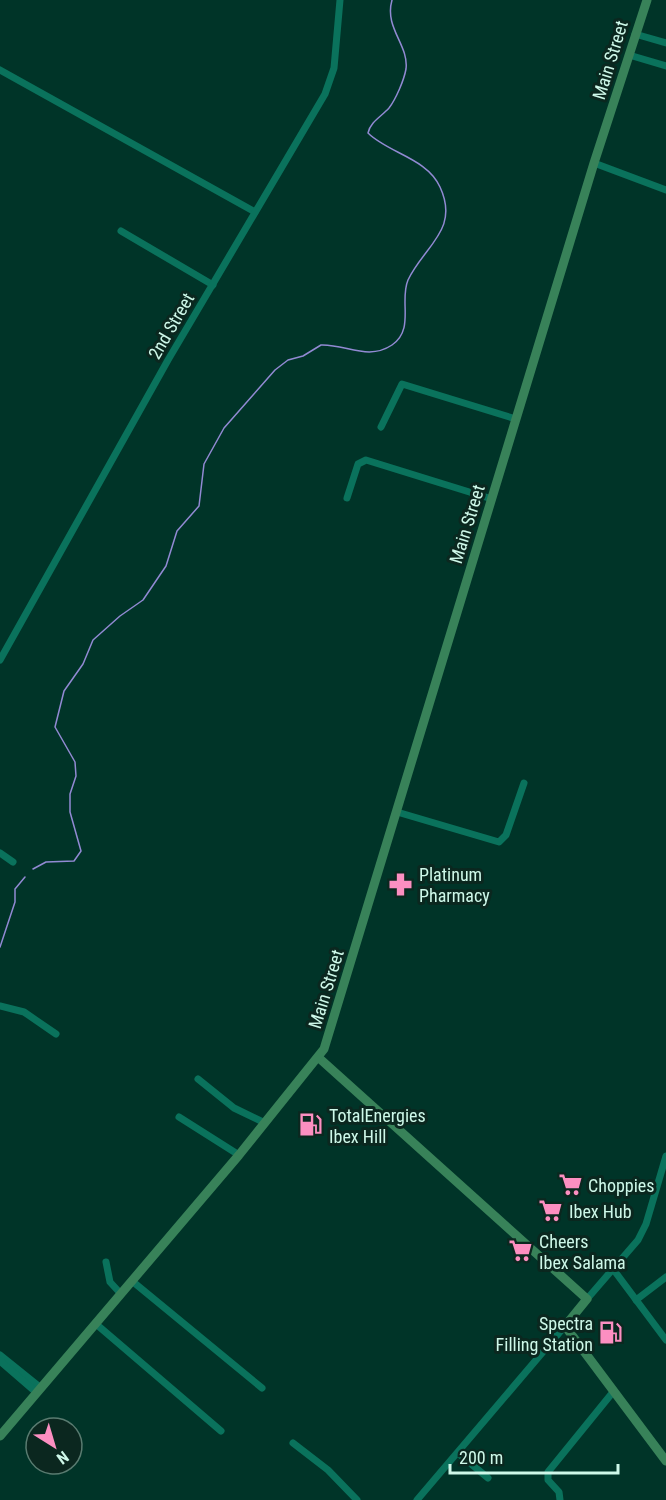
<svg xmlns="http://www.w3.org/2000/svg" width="666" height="1500" font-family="'Roboto Condensed',sans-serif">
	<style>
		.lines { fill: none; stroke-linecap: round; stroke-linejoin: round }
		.stream { stroke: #918ad3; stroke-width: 1.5 }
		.street { stroke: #0a725c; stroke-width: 7 }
		.secondary { stroke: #388259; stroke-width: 9 }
		.labels { text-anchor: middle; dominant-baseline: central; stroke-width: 6; stroke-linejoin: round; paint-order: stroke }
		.street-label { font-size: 18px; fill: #cef8e9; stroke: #0b271f }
		.poi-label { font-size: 18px; fill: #cef8e9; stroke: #0b271f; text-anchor: start }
	</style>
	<rect width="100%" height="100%" fill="#003428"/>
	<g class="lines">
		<!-- stream -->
		<g class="stream">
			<path d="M33,869l13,-7 28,-1 7,-10 -11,-39v-18l6,-18 -1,-14 -20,-35 9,-36 19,-27 10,-24 27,-24 23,-16 23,-34 11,-35 22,-25 5,-42 20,-36 51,-58 13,-10 15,-4 18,-11c25,-1 47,16 71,0 23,-16 7,-44 16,-65 16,-34 52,-50 32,-93 -13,-29 -52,-34 -72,-54 2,-11 14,-17 21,-25 7,-9 15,-28 17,-39 3,-24 -22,-41 -14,-69"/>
			<path d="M0,947l15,-45v-13l10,-12"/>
		</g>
		<!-- street -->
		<g class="street">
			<path d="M635,34l31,9"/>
			<path d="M629,55l37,11"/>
			<path d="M0,70l255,142"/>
			<path d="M594,163l72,27"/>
			<path d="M121,231l92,54"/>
			<path d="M381,427l21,-43 114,35"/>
			<path d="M347,498l11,-34 8,-4 126,39"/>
			<path d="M0,660l168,-300 157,-266 9,-26 6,-68"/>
			<path d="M397,812l102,30 7,-7 18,-52"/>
			<path d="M0,853l13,9"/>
			<path d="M0,1006l24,6 32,22"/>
			<path d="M198,1079l36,29 31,15"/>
			<path d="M179,1117l60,38"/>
			<path d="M106,1262l4,20 11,12"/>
			<path d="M613,1269l53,71"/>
			<path d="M132,1281l130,107"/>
			<path d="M587,1299l51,-59 8,-16 20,-68"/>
			<path d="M636,1300l30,-23"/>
			<path d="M96,1324l125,107"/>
			<path d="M0,1355l41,33"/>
			<path d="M0,1361l37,32"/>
			<path d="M293,1443l35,27 29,30"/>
			<path d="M458,1453l30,25"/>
			<path d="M417,1500l148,-174"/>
			<path d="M560,1500l-1,-8 -11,-12v-8l65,-80"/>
		</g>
		<!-- secondary -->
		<g class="secondary">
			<path d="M319,1058l268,241 -22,27 101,135"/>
			<path d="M0,1436l239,-281 85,-106 270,-886 53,-163"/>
		</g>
	</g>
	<!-- icons -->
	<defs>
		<symbol id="pharmacy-bare" viewBox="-9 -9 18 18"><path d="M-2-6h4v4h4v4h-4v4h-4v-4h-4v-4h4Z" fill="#fc8fc1" stroke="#0b271f" stroke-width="2.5" paint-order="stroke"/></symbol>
		<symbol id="fuel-bare" viewBox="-9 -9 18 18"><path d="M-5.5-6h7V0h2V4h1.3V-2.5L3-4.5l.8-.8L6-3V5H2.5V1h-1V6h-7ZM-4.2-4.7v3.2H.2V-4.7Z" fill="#fc8fc1" stroke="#0b271f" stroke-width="2.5" paint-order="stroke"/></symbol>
		<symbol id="supermarket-bare" viewBox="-9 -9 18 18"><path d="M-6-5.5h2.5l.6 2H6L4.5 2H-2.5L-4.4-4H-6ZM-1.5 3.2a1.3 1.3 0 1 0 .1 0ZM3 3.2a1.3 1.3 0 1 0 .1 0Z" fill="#fc8fc1" stroke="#0b271f" stroke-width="2.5" paint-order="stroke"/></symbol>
	</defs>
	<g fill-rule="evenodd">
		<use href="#pharmacy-bare" x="384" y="868" width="33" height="33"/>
		<use href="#fuel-bare" x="294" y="1108" width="33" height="33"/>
		<use href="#supermarket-bare" x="554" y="1168" width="33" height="33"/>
		<use href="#supermarket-bare" x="534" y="1194" width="33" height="33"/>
		<use href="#supermarket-bare" x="504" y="1234" width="33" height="33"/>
		<use href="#fuel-bare" x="594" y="1316" width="33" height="33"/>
	</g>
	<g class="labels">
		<!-- street labels -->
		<g class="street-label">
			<text transform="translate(610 60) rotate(-73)">Main Street</text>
			<text transform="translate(171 326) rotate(-60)">2nd Street</text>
			<text transform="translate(467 524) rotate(-73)">Main Street</text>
			<text transform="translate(326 989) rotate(-73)">Main Street</text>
		</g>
		<!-- poi labels -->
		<g class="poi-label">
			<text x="419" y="874">Platinum<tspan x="419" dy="21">Pharmacy</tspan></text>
			<text x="329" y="1115">TotalEnergies<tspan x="329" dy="21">Ibex Hill</tspan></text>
			<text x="588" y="1185">Choppies</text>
			<text x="569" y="1211">Ibex Hub</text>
			<text x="539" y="1241">Cheers<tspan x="539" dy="21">Ibex Salama</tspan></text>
			<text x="593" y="1323" text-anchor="end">Spectra<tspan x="593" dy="21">Filling Station</tspan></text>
		</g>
	</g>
	<!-- north arrow -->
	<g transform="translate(54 1446) rotate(143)"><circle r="28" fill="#0b271f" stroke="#597b70" stroke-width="1.5"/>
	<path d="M0-4.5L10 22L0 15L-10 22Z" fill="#fc8fc1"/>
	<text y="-9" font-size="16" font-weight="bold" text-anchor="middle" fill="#cef8e9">N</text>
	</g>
	<!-- scale -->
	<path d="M450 1464v9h168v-9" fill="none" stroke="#cef8e9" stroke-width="3"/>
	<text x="459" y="1464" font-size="18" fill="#cef8e9" stroke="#0b271f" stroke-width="4.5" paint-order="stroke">200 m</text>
</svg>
